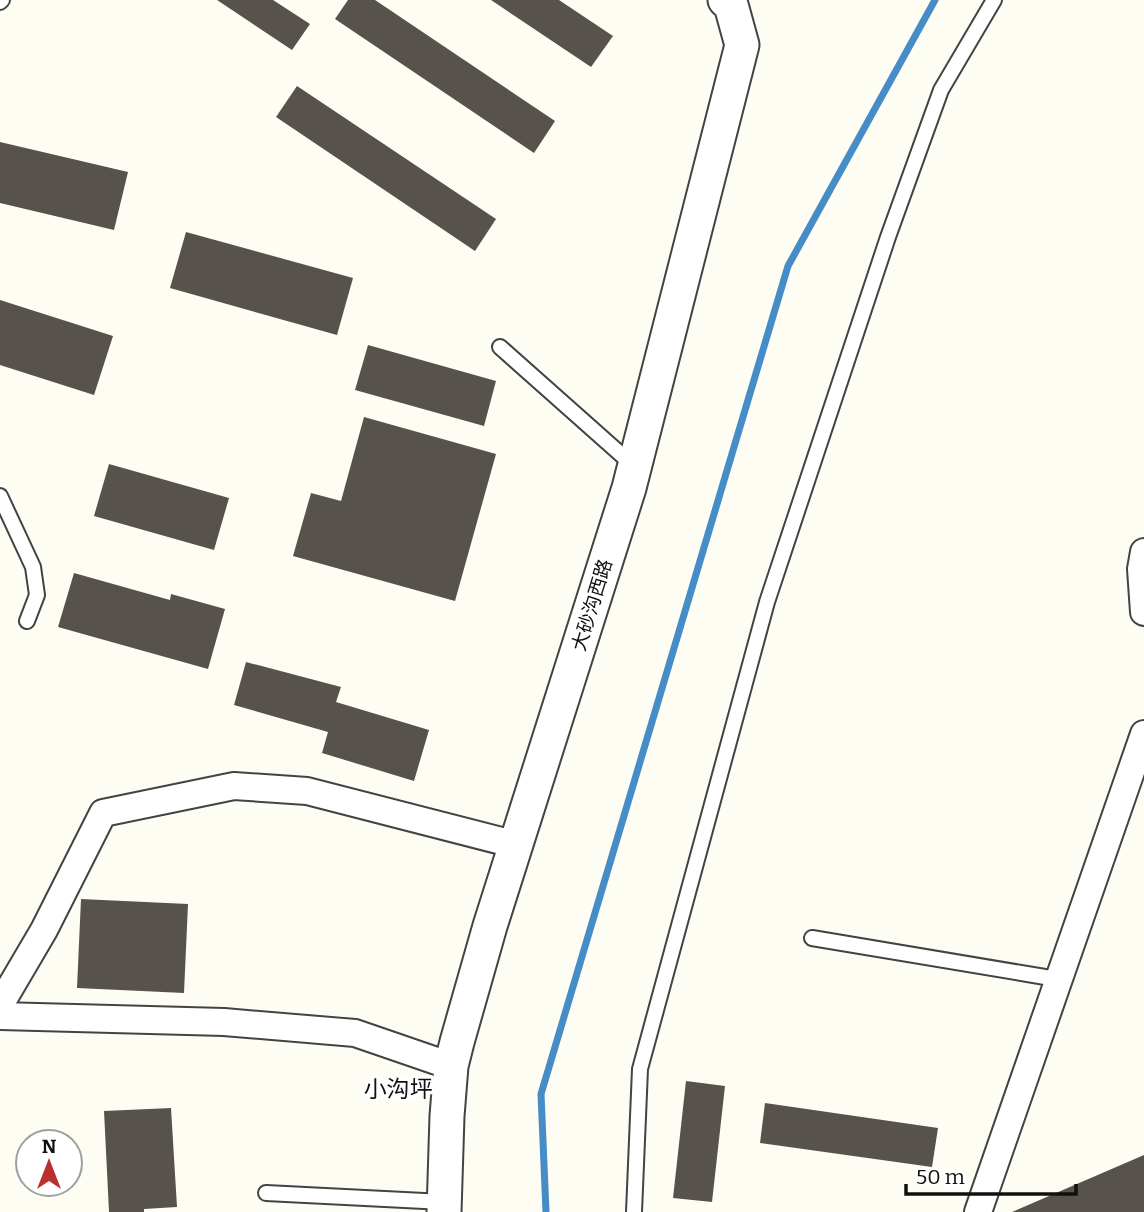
<svg xmlns="http://www.w3.org/2000/svg" width="1144" height="1212" font-family="Bitter,'Noto Sans SC',serif">
	<style>
		.lines { fill: none; stroke-linecap: round; stroke-linejoin: round }
		.stream { stroke: #468cc6; stroke-width: 7 }
		.building { fill: #58524d }
		.service-casing { stroke: #434343; stroke-width: 18 }
		.minor-casing { stroke: #434343; stroke-width: 30 }
		.tertiary-casing { stroke: #434343; stroke-width: 37 }
		.service { stroke: #fff; stroke-width: 14 }
		.minor { stroke: #fff; stroke-width: 26 }
		.tertiary { stroke: #fff; stroke-width: 33 }
		.labels { text-anchor: middle; dominant-baseline: central; stroke-width: 7; stroke-linejoin: round; paint-order: stroke }
		.street-label { font-size: 19px; fill: #101010; stroke: #fff }
		.quarter-label { font-size: 23px; fill: #101010; stroke: #fff }
	</style>
	<rect width="100%" height="100%" fill="#fefdf4"/>
	<g class="lines">
		<!-- stream -->
		<path class="stream" d="M546,1212l-5,-118 247,-828 147,-266"/>
	</g>
	<!-- building -->
	<g class="building">
		<path d="M217,0h56l37,24 -18,26z"/>
		<path d="M348,0h27l180,121 -21,32 -199,-134z"/>
		<path d="M491,0h68l54,36 -22,31z"/>
		<path d="M297,86l199,133 -21,32 -199,-134z"/>
		<path d="M0,142l128,30 -14,58 -114,-27z"/>
		<path d="M186,232l167,46 -16,57 -167,-47z"/>
		<path d="M0,300l113,36 -19,59 -94,-30z"/>
		<path d="M368,345l128,36 -12,45 -129,-36z"/>
		<path d="M364,417l132,37 -41,147 -162,-45 18,-63 30,8z"/>
		<path d="M109,464l120,34 -15,52 -120,-34z"/>
		<path d="M74,573l96,27 1,-6 54,15 -17,60 -150,-42z"/>
		<path d="M246,662l95,25 -5,15 93,28 -15,51 -92,-28 6,-21 -94,-27z"/>
		<path d="M81,899l107,5 -4,89 -107,-5z"/>
		<path d="M686,1081l39,5 -13,116 -39,-4z"/>
		<path d="M765,1103l173,25 -6,39 -172,-24z"/>
		<path d="M171,1108l6,99 -33,2v3h-35l-5,-101z"/>
		<path d="M1144,1155v57h-132z"/>
	</g>
	<g class="lines">
		<defs>
			<g id="service">
				<path d="M0,2l2,-2"/>
				<path d="M500,347l134,119"/>
				<path d="M0,496l33,71 4,28 -10,26"/>
				<path d="M812,938l245,41"/>
				<path d="M266,1193l178,9"/>
				<path d="M634,1212l6,-143 127,-467 121,-365 53,-147 53,-90"/>
			</g>
			<g id="minor">
				<path d="M1144,552l-3,17 3,43"/>
				<path d="M0,1005l44,-75 59,-117 131,-27 73,5 210,54"/>
				<path d="M0,1016l224,6 131,11 96,33"/>
				<path d="M978,1212l166,-478"/>
			</g>
			<path id="tertiary" d="M444,1212l3,-96 4,-50 6,-24 33,-116 139,-438 113,-443 -11,-40 -6,-5"/>
		</defs>
		<!-- service casing -->
		<use href="#service" class="service-casing"/>
		<!-- minor casing -->
		<use href="#minor" class="minor-casing"/>
		<!-- tertiary casing -->
		<use href="#tertiary" class="tertiary-casing"/>
		<!-- service -->
		<use href="#service" class="service"/>
		<!-- minor -->
		<use href="#minor" class="minor"/>
		<!-- tertiary -->
		<use href="#tertiary" class="tertiary"/>
	</g>
	<g class="labels">
		<!-- street labels -->
		<g class="street-label">
			<text transform="translate(592 605) rotate(-73)">大砂沟西路</text>
		</g>
		<!-- quarter labels -->
		<g class="quarter-label">
			<text x="398" y="1089">小沟坪</text>
		</g>
	</g>
	<!-- north arrow -->
	<g transform="translate(49 1163)"><circle r="33" fill="#ffffff" stroke="#9f9f9f" stroke-width="2"/>
	<path d="M0-5L12 26L0 18L-12 26Z" fill="#b9302f"/>
	<text y="-10" font-size="19" font-weight="bold" text-anchor="middle" fill="#101010">N</text>
	</g>
	<!-- scale -->
	<path d="M906 1184v10h170v-10" fill="none" stroke="#101010" stroke-width="3.5"/>
	<text x="916" y="1184" font-size="21" fill="#101010" stroke="#ffffff" stroke-width="5" paint-order="stroke">50 m</text>
</svg>
